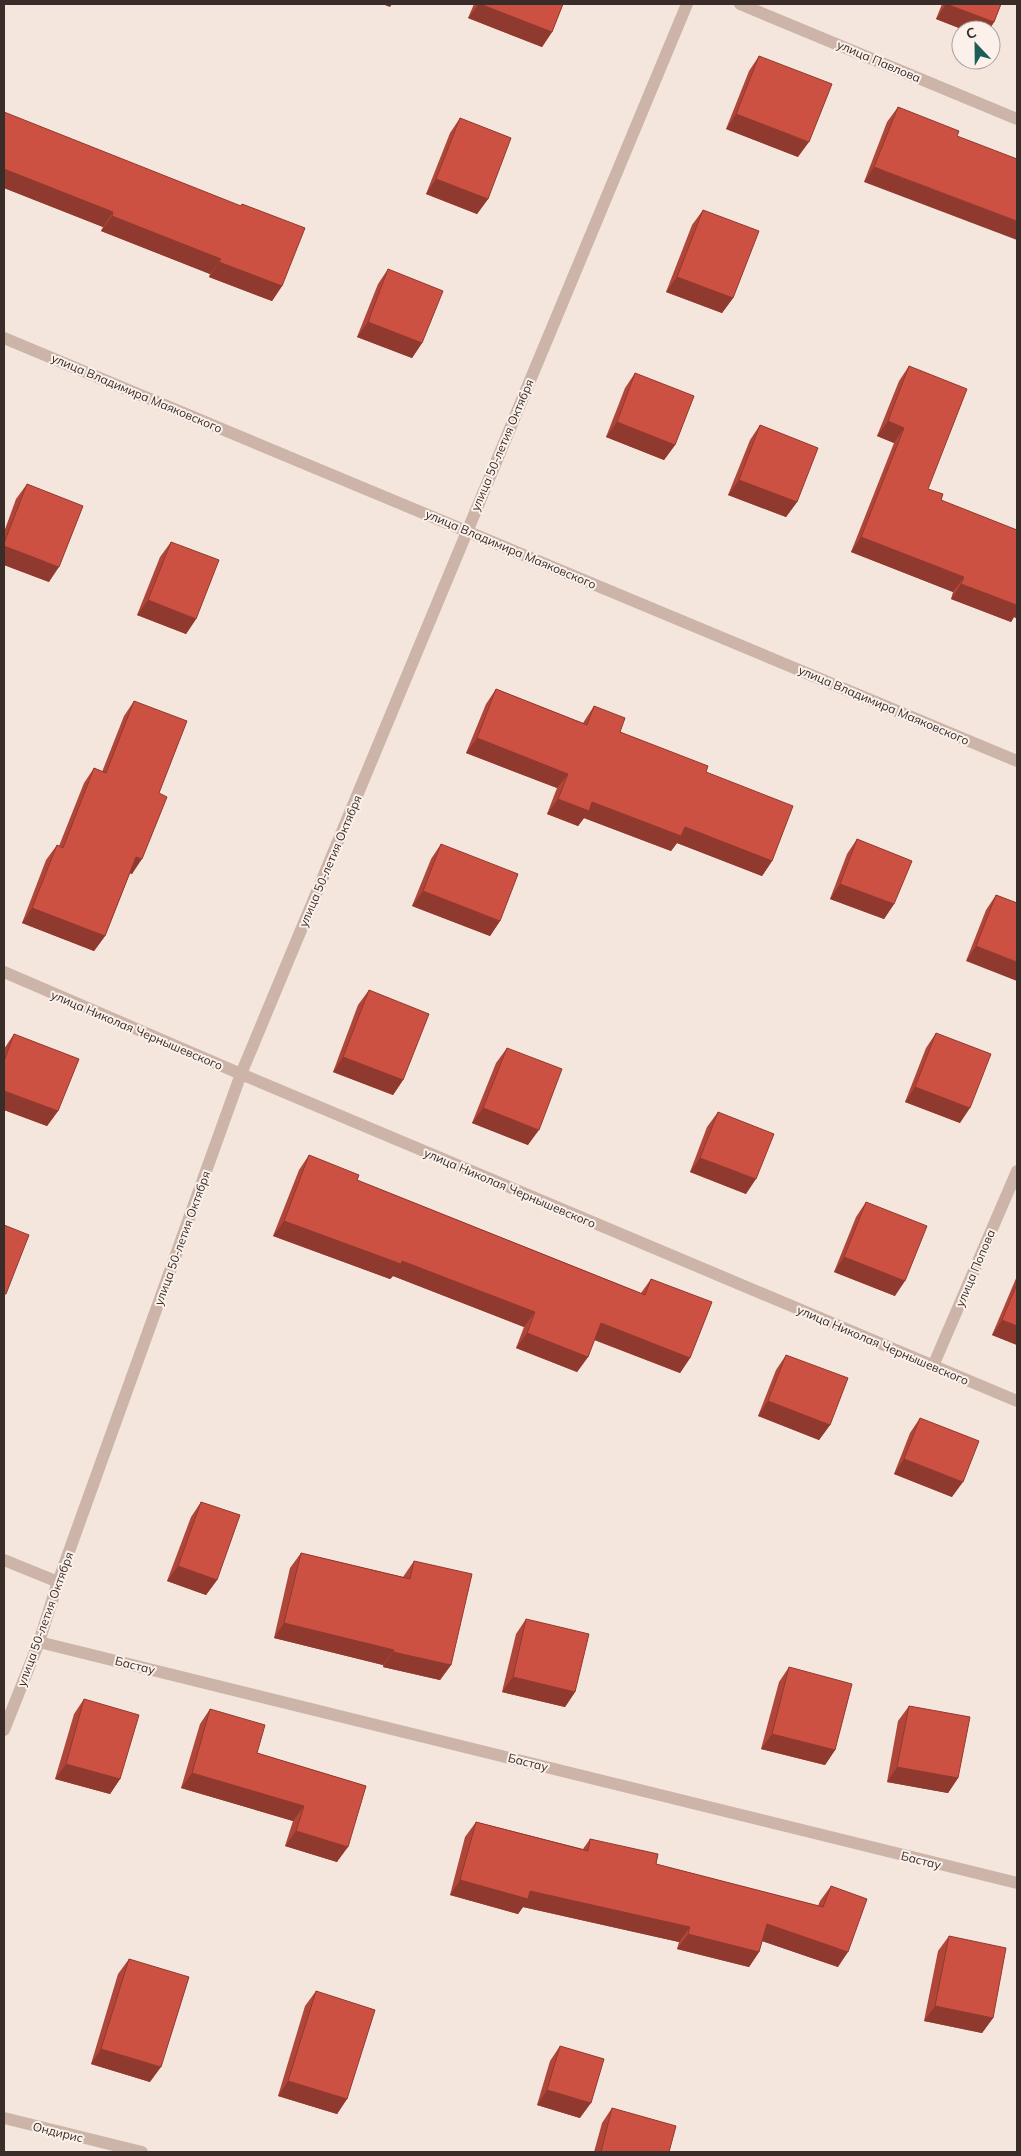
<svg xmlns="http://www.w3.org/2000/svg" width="1021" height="2156" font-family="Mulish,sans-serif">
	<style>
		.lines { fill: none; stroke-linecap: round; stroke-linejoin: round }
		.minor { stroke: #cdb4a8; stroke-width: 12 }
		.tertiary { stroke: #cdb4a8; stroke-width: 12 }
		.wall { fill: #b04639 }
		.shaded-wall { fill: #90392e }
		.building { fill: #cd5142; stroke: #90392e }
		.labels { text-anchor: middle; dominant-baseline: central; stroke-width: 4; stroke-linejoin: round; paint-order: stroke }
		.street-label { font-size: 12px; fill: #392c29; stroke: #fbf1ea }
	</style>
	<rect width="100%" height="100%" fill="#f4e6dd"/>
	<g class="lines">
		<!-- minor -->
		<g class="minor">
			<path d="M740,4l277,115"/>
			<path d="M4,972l237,102 776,327"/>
			<path d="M933,1366l84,-195"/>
			<path d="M4,1560l54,22"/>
			<path d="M39,1642l978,241"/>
			<path d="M4,1730l35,-88 19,-60 183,-508 446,-1070"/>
			<path d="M4,2118l138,34"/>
		</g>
		<!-- tertiary -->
		<path class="tertiary" d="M4,338l1013,423"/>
	</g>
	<!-- wall -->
	<g class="wall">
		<path d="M474,4h89l-11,28 -10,15 -74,-29z"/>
		<path d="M942,4h59l-7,18 -5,8h-25l-28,-11z"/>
		<path d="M759,56l39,101 -72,-28 23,-58z"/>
		<path d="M898,107l59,29 -93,46 23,-60z"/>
		<path d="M4,112l278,174 -10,15 -63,-24 1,-3 -109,-43 2,-4 -99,-39z"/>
		<path d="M460,118l28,81 -11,15 -51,-20 24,-61z"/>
		<path d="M703,210l30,88 -11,15 -56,-21 26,-67z"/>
		<path d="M388,269l34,74 -10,15 -55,-21 21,-53z"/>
		<path d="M909,366l19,123 13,11 73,117 -3,5 -60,-23 2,-7 -102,-40 43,-109 -17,-7 22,-55z"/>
		<path d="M635,373l40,72 -11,15 -58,-23 19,-49z"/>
		<path d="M760,425l37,77 -11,15 -58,-22 22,-55z"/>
		<path d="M27,484l22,98 -45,-17v-33l12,-33z"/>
		<path d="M171,542l25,77 -10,15 -49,-19 23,-58z"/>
		<path d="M496,689l87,34 11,-17 26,26 86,40 66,89 -10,15 -85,-33 -6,8 -87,-33 -6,8 -31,-12 10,-26 -91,-35 20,-49z"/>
		<path d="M134,701l25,92 -27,81 -2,-1 -25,63 -11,15 -72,-28 24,-63 11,-15 2,1 25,-63 10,-15 8,4 22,-56z"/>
		<path d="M857,839l37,65 -10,15 -54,-20 17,-45z"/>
		<path d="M441,844l59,77 -10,15 -78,-30 19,-47z"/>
		<path d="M996,895l21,8 -51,58 20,-51z"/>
		<path d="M369,990l34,90 -10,15 -60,-23 25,-67z"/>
		<path d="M936,1033l24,90 -55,-21 21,-54z"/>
		<path d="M14,1034l44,77 -11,15 -43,-16v-61z"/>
		<path d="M507,1048l21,97 -56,-22 24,-60z"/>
		<path d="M718,1112l28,82 -56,-22 17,-45z"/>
		<path d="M309,1155l48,25 284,113 10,-14 39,79 -10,15 -86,-33 -6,17 -11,15 -61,-24 8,-21 -131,-51 -3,3 -117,-43 26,-66z"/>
		<path d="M866,1202l29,94 -61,-24 22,-55z"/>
		<path d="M1017,1276v69l-25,-10z"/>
		<path d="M786,1355l44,70 -11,15 -61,-24 18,-46z"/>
		<path d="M920,1418l32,79 -58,-23 16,-41z"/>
		<path d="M201,1502l16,78 -11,15 -39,-14 24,-64z"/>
		<path d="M301,1553l102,24 11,-16 37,104 -11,15 -57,-13v-2l-109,-27 16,-70z"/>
		<path d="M526,1619l49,73 -10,15 -63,-15 14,-58z"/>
		<path d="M789,1667l46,83 -10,15 -64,-16 18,-67z"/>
		<path d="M84,1699l36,80 -10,15 -55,-15 19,-65z"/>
		<path d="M909,1706l49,72 -10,15 -61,-11 11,-61z"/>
		<path d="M210,1709l47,44 109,33 -29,76 -52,-16 8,-25 -112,-33 19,-64z"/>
		<path d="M476,1822l107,27 7,-10 66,25 162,42 2,-5 11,-15 7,81 -76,-26 -3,11 -10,15 -72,-18 2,-7 -156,-35 -5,7 -68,-19 15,-58z"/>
		<path d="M949,1936l44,82 -11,15 -58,-12 14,-70z"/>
		<path d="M129,1959l21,123 -59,-18 27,-90z"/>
		<path d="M316,1991l31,108 -10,15 -59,-18 27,-90z"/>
		<path d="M560,2046l20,72 -43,-13 13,-44z"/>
		<path d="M612,2108l57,44h-75l8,-29z"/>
	</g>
	<!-- shaded-wall -->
	<g class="shaded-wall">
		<path d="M382,4h10l-2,3z"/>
		<path d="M479,4l73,28 -10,15 -74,-29z"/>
		<path d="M946,4l48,18 -5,8h-25l-28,-11z"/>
		<path d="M736,114l73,28 -11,15 -72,-28z"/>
		<path d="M874,167l143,54v19l-153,-58z"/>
		<path d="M4,169l109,43 -10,15 -99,-39z"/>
		<path d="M436,179l52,20 -11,15 -51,-20z"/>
		<path d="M112,216l109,43 -11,15 -109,-43z"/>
		<path d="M219,262l63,24 -10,15 -63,-24z"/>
		<path d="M677,277l56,21 -11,15 -56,-21z"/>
		<path d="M368,322l54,21 -10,15 -55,-21z"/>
		<path d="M888,421l16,7 -10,15 -17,-7z"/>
		<path d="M617,422l58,23 -11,15 -58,-23z"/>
		<path d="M739,480l58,22 -11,15 -58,-22z"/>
		<path d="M861,537l103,40 -11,15 -102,-40z"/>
		<path d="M4,546l55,21 -10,15 -45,-17z"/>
		<path d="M961,584l56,21v14l-3,-2 -3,5 -60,-23z"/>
		<path d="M148,600l48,19 -10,15 -49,-19z"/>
		<path d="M477,738l91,36 -11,14 -91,-35z"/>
		<path d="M558,799l34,3 93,25 87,34 -10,15 -85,-33 -6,8 -87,-33 -6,8 -31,-12z"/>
		<path d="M136,857l6,2 -10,15 -6,-2z"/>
		<path d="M840,884l54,20 -10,15 -54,-20z"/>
		<path d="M423,891l77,30 -10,15 -78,-30z"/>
		<path d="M32,908l73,28 -11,15 -72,-28z"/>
		<path d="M976,946l41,16v19l-51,-20z"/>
		<path d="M343,1057l60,23 -10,15 -60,-23z"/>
		<path d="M915,1087l55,21 -10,15 -55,-21z"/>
		<path d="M4,1091l54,20 -11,15 -43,-16z"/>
		<path d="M483,1108l56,22 -11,15 -56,-22z"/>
		<path d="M700,1158l56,21 -10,15 -56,-22z"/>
		<path d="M284,1221l118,40 133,51 -11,15 -131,-51 -3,3 -117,-43z"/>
		<path d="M844,1257l61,24 -10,15 -61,-24z"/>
		<path d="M1002,1320l15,6v19l-25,-10z"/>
		<path d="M601,1323l89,35 -10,15 -90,-35z"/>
		<path d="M527,1333l61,24 -11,15 -61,-24z"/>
		<path d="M768,1401l62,24 -11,15 -61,-24z"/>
		<path d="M904,1459l59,23 -11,15 -58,-23z"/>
		<path d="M178,1566l39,14 -11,15 -39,-14z"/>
		<path d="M284,1623l110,27 -11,15 -109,-27z"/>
		<path d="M393,1652l58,13 -11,15 -57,-13z"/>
		<path d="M513,1677l62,15 -10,15 -63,-15z"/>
		<path d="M772,1734l63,16 -10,15 -64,-16z"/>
		<path d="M66,1764l54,15 -10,15 -55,-15z"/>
		<path d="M897,1767l61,11 -10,15 -61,-11z"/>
		<path d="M192,1773l112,33 -11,15 -112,-33z"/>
		<path d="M296,1831l52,16 -11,15 -52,-16z"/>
		<path d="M460,1880l70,11 160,36 -11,15 -156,-35 -5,7 -68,-19z"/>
		<path d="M767,1924l81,28 -10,15 -82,-28z"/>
		<path d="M688,1934l71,18 -10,15 -72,-18z"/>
		<path d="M935,2006l58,12 -11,15 -58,-12z"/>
		<path d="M101,2049l60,18 -11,15 -59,-18z"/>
		<path d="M288,2081l59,18 -10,15 -59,-18z"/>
		<path d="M547,2090l44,13 -11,15 -43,-13z"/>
	</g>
	<!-- building -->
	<g class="building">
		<path d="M480,4h83l-11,28z"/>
		<path d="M946,4h55l-7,18z"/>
		<path d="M759,56l73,28 -23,58 -73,-28z"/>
		<path d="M898,107l61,24 -2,5 60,23v62l-143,-54z"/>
		<path d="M4,112l237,94 1,-2 63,24 -23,58 -63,-24 2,-3 -109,-43 1,-4 -109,-43z"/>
		<path d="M460,118l51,20 -23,61 -52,-20z"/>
		<path d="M703,210l56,21 -26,67 -56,-21z"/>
		<path d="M388,269l55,22 -21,52 -54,-21z"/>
		<path d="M909,366l58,23 -39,100 15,5 -2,6 76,30v75l-56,-21 3,-7 -103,-40 43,-109 -16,-7z"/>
		<path d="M635,373l59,23 -19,49 -58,-23z"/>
		<path d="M760,425l58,23 -21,54 -58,-22z"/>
		<path d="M27,484l56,22 -24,61 -55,-21v-3z"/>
		<path d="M171,542l48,18 -23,59 -48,-19z"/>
		<path d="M496,689l91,36 7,-19 31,12 -5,14 88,34 -2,6 87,34 -21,55 -87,-34 -4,9 -89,-34 -3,9 -31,-12 10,-25 -91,-36z"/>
		<path d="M134,701l53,20 -28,72 8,4 -25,62 -6,-2 -31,79 -73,-28 25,-63 6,3 31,-80 12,5z"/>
		<path d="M857,839l55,22 -18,43 -54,-20z"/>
		<path d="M441,844l77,30 -18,47 -77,-30z"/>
		<path d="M996,895l21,8v59l-41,-16z"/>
		<path d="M369,990l60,24 -26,66 -60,-23z"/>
		<path d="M936,1033l55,21 -21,54 -55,-21z"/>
		<path d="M14,1034l65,25 -21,52 -54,-20v-30z"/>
		<path d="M507,1048l55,21 -23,61 -56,-22z"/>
		<path d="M718,1112l56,22 -18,45 -56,-21z"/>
		<path d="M309,1155l50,20 -2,5 288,115 6,-16 61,23 -22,56 -89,-35 -13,34 -61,-24 8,-21 -133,-51 -1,3 -117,-43z"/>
		<path d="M866,1202l61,24 -22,55 -61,-24z"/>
		<path d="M4,1225l25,10 -23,59h-2z"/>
		<path d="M1017,1284v42l-15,-6z"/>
		<path d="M786,1355l62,23 -18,47 -62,-24z"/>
		<path d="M920,1418l59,23 -16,41 -59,-23z"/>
		<path d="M201,1502l39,13 -23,65 -39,-14z"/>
		<path d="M301,1553l109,26 4,-18 58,13 -21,91 -58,-13 1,-2 -110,-27z"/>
		<path d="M526,1619l63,15 -14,58 -62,-15z"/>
		<path d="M789,1667l63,17 -17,66 -63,-16z"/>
		<path d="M84,1699l55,16 -19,64 -54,-15z"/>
		<path d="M909,1706l61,11 -12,61 -61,-11z"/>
		<path d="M210,1709l55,16 -8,28 109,33 -18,61 -52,-16 8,-25 -112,-33z"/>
		<path d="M476,1822l112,29 2,-12 68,15 -2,10 167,43 8,-21 36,13 -19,53 -81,-28 -8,28 -71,-18 2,-7 -160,-36 -2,8 -68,-19z"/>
		<path d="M949,1936l57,12 -13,70 -58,-12z"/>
		<path d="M129,1959l60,18 -28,90 -60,-18z"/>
		<path d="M316,1991l59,19 -28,89 -59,-18z"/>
		<path d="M560,2046l44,13 -13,44 -44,-13z"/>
		<path d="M612,2108l64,18 -7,26h-68z"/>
	</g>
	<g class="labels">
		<!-- street labels -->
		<g class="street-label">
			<text transform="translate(879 61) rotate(23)">улица Павлова</text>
			<text transform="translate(137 393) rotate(23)">улица Владимира Маяковского</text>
			<text transform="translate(502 445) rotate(-67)">улица 50-летия Октября</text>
			<text transform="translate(511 549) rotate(23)">улица Владимира Маяковского</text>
			<text transform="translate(884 705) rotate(23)">улица Владимира Маяковского</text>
			<text transform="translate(330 861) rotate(-67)">улица 50-летия Октября</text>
			<text transform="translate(137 1030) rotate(23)">улица Николая Чернышевского</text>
			<text transform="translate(510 1188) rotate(23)">улица Николая Чернышевского</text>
			<text transform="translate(182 1238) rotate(-70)">улица 50-летия Октября</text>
			<text transform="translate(975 1268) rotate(-67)">улица Попова</text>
			<text transform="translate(883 1345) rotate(23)">улица Николая Чернышевского</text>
			<text transform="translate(45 1619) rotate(-70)">улица 50-летия Октября</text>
			<text transform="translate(135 1665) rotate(14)">Бастау</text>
			<text transform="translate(528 1762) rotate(14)">Бастау</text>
			<text transform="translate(921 1860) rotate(14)">Бастау</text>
			<text transform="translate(58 2132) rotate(14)">Ондирис</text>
		</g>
	</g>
	<!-- border -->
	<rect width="1021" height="2156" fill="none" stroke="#392c29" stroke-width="10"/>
	<!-- north arrow -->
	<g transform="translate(976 45) rotate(338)"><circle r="24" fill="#fbf1ea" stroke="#ada29d"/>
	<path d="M0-4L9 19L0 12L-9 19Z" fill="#1b5e59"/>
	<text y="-8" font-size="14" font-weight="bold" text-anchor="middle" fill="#392c29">С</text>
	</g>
</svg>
